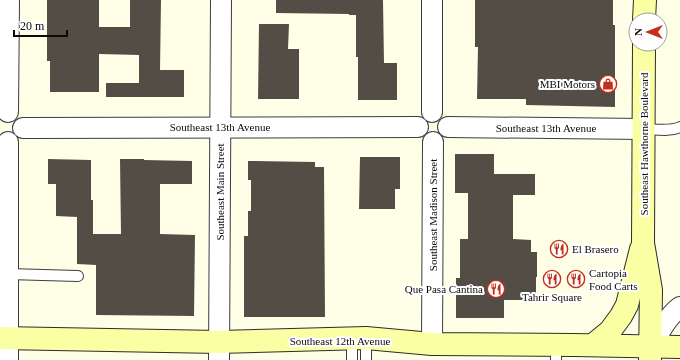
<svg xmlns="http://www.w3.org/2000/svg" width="680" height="360" font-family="Georgia,serif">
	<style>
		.building { fill: #534d46 }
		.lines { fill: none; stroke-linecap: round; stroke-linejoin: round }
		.lane-casing { stroke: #3d3d3d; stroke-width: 12 }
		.street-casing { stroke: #3d3d3d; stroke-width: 22 }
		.secondary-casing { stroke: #2c2c2c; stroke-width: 24 }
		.lane { stroke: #fff; stroke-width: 10 }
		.street { stroke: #fff; stroke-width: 20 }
		.secondary { stroke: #f9ffa2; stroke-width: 22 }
		.labels { text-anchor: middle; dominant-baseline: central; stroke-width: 4; stroke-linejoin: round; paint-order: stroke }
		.poi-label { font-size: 11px; fill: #0a0a0a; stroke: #fff; text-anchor: end }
		.street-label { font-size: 11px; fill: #0a0a0a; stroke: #fff }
	</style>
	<rect width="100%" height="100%" fill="#fffee7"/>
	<!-- building -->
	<g class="building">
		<path d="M47,0h52v27h31v-27h31l-1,70h24v27h-78v-14h33v-28l-40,-1v38h-49v-31h-3z"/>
		<path d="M276,0h107l1,63h13v37h-39v-43h-2v-42h-7v-1l-73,-1z"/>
		<path d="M475,0h138v25h2v82l-89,-2v-6h-49l1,-52h-3z"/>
		<path d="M259,24h30l-1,25h11v50h-41z"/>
		<path d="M455,154h39v20h41v21h-22v44l18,1v12h6v25h-1v23h-32v18h-48v-40h4v-39h8v-46h-13z"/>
		<path d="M360,157h40v32h-5v20h-36z"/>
		<path d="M48,159l43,1v40h2v34h28l-1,-75h24v1l48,1v23h-32v50l35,1 -1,81 -98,-1v-50l-19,-1v-47l-21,-1v-32h-8z"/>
		<path d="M248,161l67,1v5h9l1,150h-81v-81h4v-25h3v-31h-3z"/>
	</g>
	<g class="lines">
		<defs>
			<g id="lane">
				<path d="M644,129c11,0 26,3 36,-2"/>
				<path d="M8,274l70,2"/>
				<path d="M556,345v15"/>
				<path d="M352,360v-22"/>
				<path d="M366,360v-22"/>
			</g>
			<g id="street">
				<path d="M8,112l1,-112"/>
				<path d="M432,112v-112"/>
				<path d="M448,127l196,2"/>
				<path d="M23,128l395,-1"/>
				<path d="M432,344l1,-202"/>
				<path d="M651,347c8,-14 16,-30 29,-40"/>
				<path d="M8,360v-218"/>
				<path d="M219,360l2,-360"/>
			</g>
			<g id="secondary">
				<path d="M644,20l1,-20"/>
				<path d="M644,44l-1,199 8,47 -1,70"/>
				<path d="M0,338l219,4 147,-4 66,6 142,1 106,2"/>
				<path d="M593,345l17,-14 11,-15 6,-11 14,-56"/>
			</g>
		</defs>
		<!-- lane casing -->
		<use href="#lane" class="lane-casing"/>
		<!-- street casing -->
		<use href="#street" class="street-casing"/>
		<!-- secondary casing -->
		<use href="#secondary" class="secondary-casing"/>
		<!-- lane -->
		<use href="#lane" class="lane"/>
		<!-- street -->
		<use href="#street" class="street"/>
		<!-- secondary -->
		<use href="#secondary" class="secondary"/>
	</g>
	<!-- icons -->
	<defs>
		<symbol id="shop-ring" viewBox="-11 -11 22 22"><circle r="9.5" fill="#fff" stroke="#c32e19" stroke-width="1.5"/><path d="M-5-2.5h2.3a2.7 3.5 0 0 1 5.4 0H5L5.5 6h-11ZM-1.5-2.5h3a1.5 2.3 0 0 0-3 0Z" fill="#c32e19"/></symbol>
		<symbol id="restaurant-ring" viewBox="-11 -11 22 22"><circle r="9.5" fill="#fff" stroke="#c32e19" stroke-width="1.5"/><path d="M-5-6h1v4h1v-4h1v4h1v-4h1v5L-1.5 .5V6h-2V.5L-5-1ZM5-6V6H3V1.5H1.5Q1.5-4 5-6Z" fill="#c32e19"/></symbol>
	</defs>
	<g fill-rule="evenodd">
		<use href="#shop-ring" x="598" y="74" width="20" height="20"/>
		<use href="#restaurant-ring" x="549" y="239" width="20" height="20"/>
		<use href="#restaurant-ring" x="542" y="269" width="20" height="20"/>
		<use href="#restaurant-ring" x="566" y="269" width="20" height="20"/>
		<use href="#restaurant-ring" x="486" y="279" width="20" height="20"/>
	</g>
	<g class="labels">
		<!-- poi labels -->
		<g class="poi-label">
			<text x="595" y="84">MBI Motors</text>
			<text x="572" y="249" text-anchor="start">El Brasero</text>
			<text x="589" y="273" text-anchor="start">Cartopia<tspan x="589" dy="13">Food Carts</tspan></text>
			<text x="483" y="289">Que Pasa Cantina</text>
			<text x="552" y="297" text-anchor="middle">Tahrir Square</text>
		</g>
		<!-- street labels -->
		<g class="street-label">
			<text x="220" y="127">Southeast 13th Avenue</text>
			<text x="546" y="128">Southeast 13th Avenue</text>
			<text transform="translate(644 144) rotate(-90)">Southeast Hawthorne Boulevard</text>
			<text transform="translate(220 192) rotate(-90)">Southeast Main Street</text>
			<text transform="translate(433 215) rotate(-90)">Southeast Madison Street</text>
			<text x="340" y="341">Southeast 12th Avenue</text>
		</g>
	</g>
	<!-- north arrow -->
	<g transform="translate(648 32) rotate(270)"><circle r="19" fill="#ffffff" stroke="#9d9d9d"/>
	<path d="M0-3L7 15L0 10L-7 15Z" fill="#c32e19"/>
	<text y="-6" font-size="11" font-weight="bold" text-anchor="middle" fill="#0a0a0a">N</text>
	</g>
	<!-- scale -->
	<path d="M14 30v6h53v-6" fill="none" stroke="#0a0a0a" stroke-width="2"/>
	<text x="20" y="30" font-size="12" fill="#0a0a0a" stroke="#ffffff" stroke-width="3" paint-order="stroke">20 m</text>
</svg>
